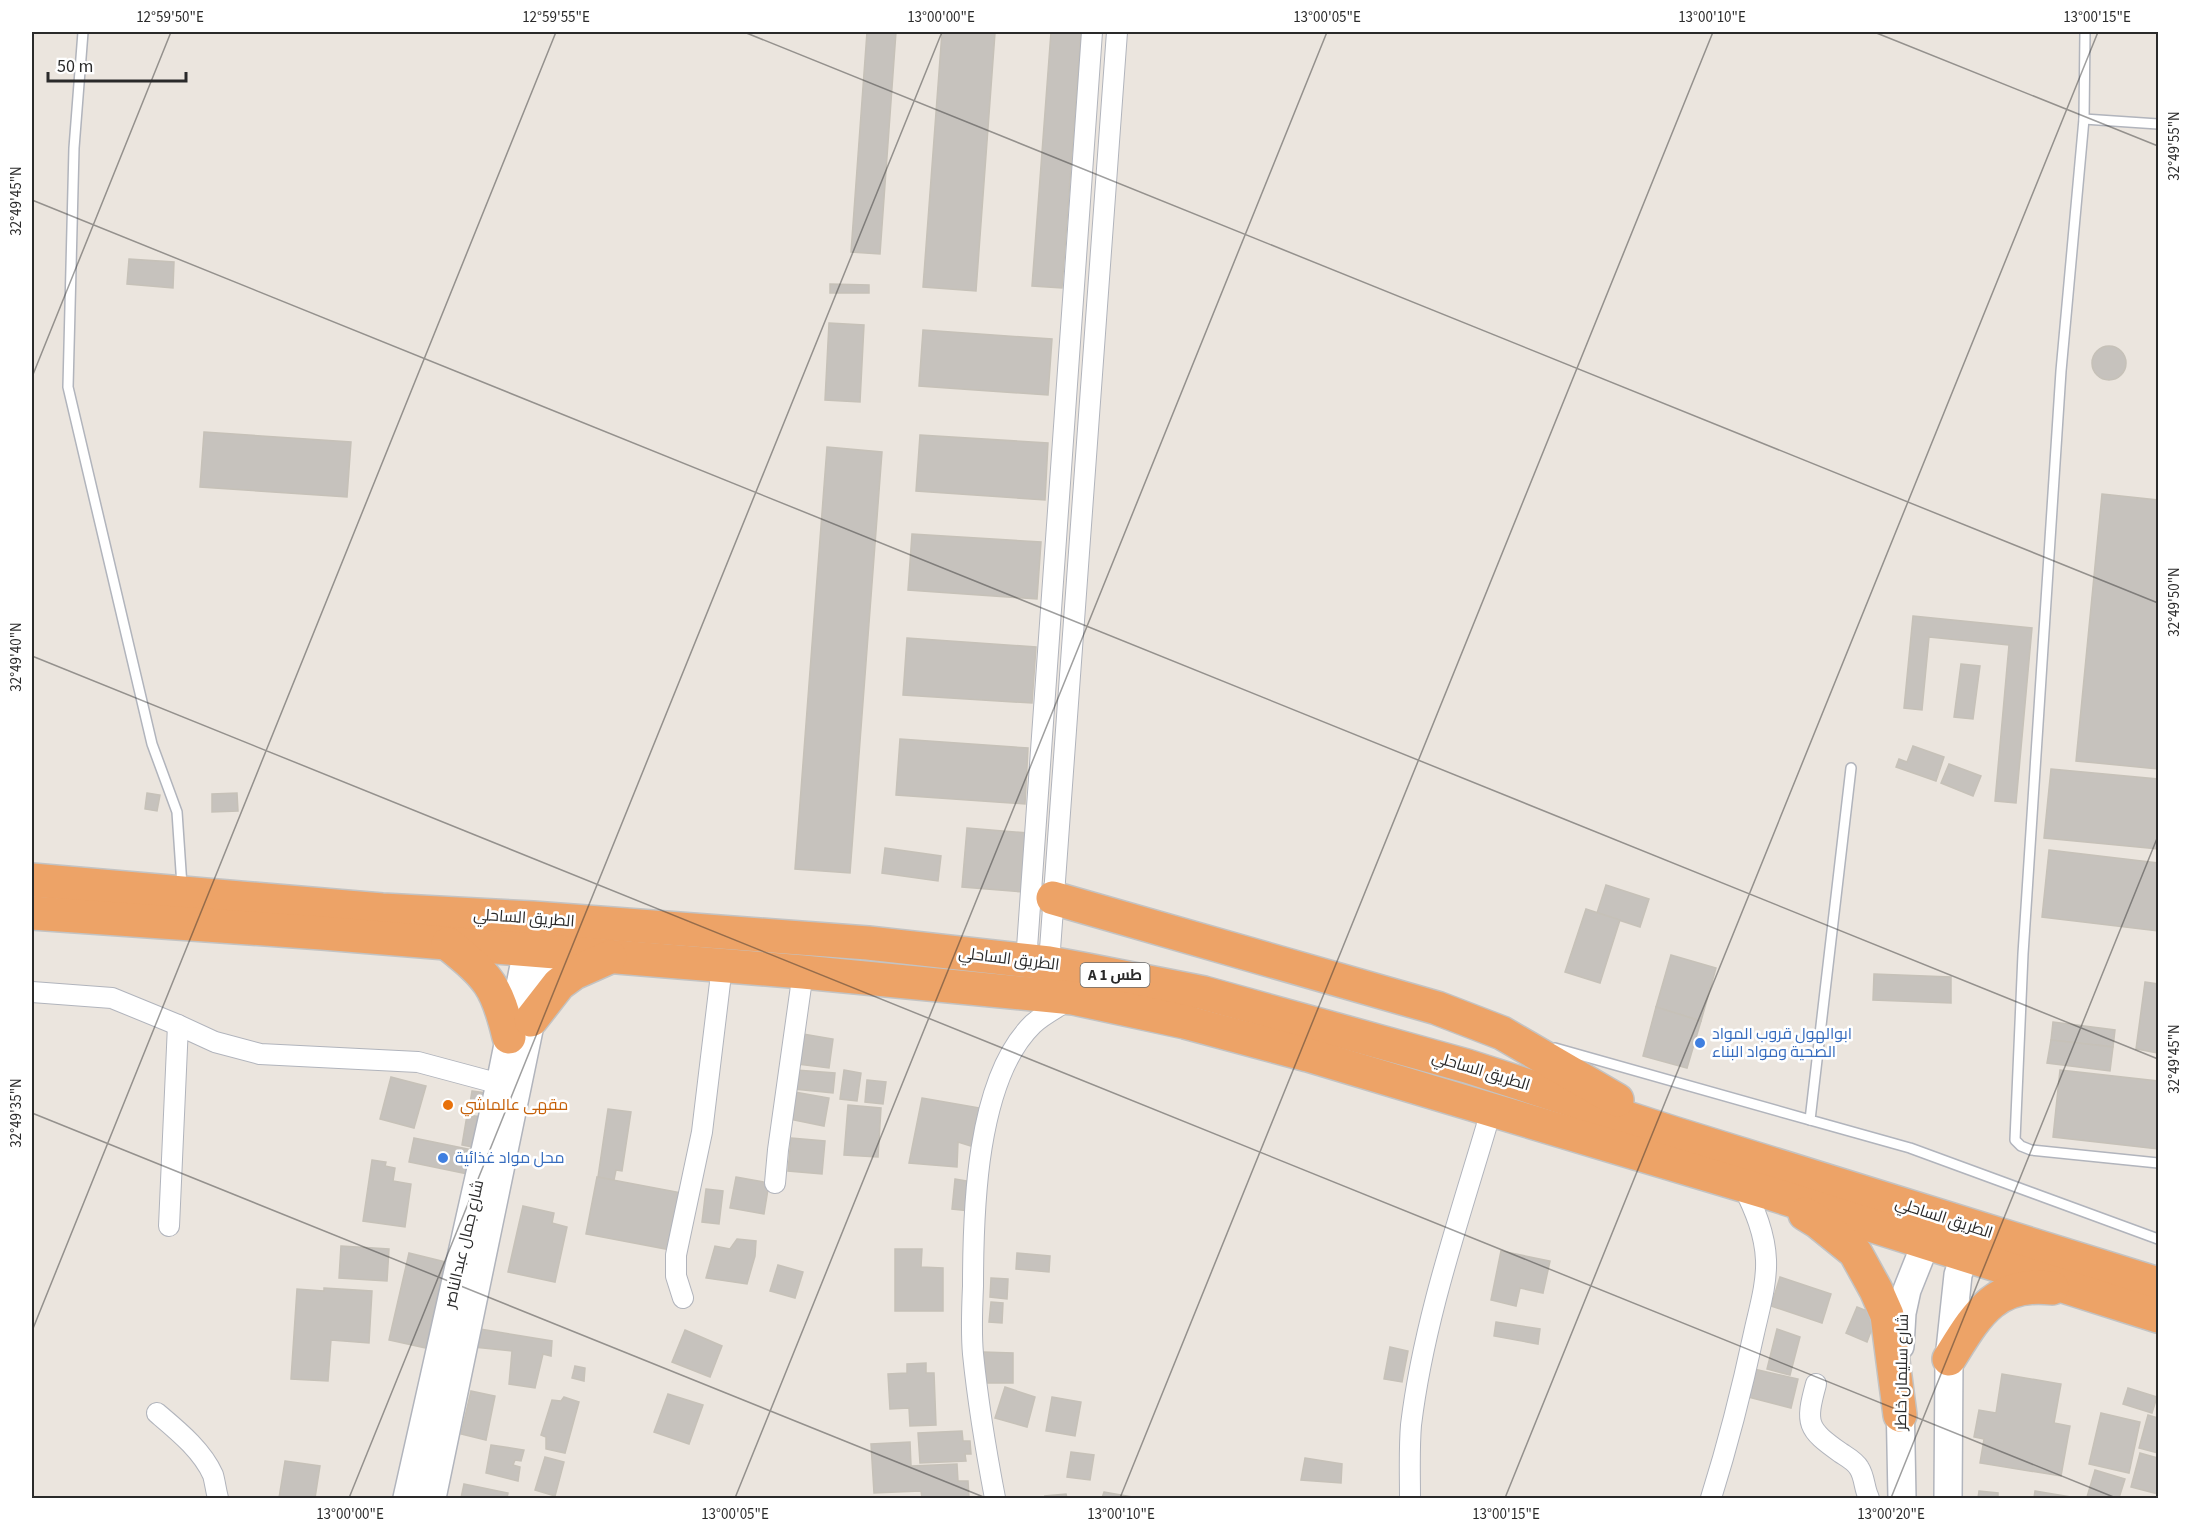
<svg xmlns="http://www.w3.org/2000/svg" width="2190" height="1530" font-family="'Source Sans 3',Cairo,sans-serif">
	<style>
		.building { fill: #c6c2bd; stroke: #c6c1b8; stroke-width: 1.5 }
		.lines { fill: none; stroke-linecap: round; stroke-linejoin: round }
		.lane-casing { stroke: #b1b4bc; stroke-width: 12 }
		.street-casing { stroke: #b1b4bc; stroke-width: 22 }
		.secondary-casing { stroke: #b1b4bc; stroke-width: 30 }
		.highway-casing { stroke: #c3c3c3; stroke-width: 36 }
		.lane { stroke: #fff; stroke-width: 9 }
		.street { stroke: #fff; stroke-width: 20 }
		.secondary { stroke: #fff; stroke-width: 27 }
		.highway { stroke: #eda367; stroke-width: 33 }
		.ticks { fill: none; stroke: #2a2a2a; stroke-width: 1.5; stroke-opacity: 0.45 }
		.shop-dot { fill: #3f7fe0; stroke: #fff; stroke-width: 2 }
		.food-dot { fill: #e8710a; stroke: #fff; stroke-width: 2 }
		.labels { text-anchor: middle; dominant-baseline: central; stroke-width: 5; stroke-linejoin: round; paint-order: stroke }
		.shield { fill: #fff; stroke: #6a6a6a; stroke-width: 1.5 }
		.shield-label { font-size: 15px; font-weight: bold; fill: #2a2a2a }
		.street-label { font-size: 16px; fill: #2a2a2a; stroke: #fff }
		.shop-label { font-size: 16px; fill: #366cbe; stroke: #fff; text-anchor: start }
		.food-label { font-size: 16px; fill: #c56008; stroke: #fff; text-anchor: start }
		.neatline { fill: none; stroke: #2a2a2a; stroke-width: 2 }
		.ticks-label { font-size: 15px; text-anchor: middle; fill: #2a2a2a }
	</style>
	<rect width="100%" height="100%" fill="#ebe5de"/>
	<!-- building -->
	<g class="building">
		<path d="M867,32h29l-16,222 -29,-2z"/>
		<path d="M942,32l53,1 -19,258 -53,-4z"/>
		<path d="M1051,32h30l-19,256 -30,-2z"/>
		<path d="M129,259l45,3 -1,26 -46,-4z"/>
		<path d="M830,284l39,1v8h-39z"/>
		<path d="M829,323l35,2 -4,77 -35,-2z"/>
		<path d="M923,330l129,9 -4,56 -129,-9z"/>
		<circle cx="2109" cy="363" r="17"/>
		<path d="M204,432l147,10 -4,55 -147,-10z"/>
		<path d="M920,435l128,8 -3,57 -129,-9z"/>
		<path d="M827,447l55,5 -32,421 -55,-4z"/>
		<path d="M2102,494l56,6v269l-82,-8z"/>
		<path d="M912,534l129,8 -4,57 -129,-9z"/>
		<path d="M1913,616l119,12 -16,175 -21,-2 14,-156 -80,-8 -7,73 -18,-2z"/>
		<path d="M907,638l129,9 -4,56 -129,-8z"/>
		<path d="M1961,664l19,2 -7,53 -19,-2z"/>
		<path d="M900,739l128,9 -3,56 -129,-9z"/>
		<path d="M1913,746l31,11 -8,24 -40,-14 3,-8 8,3z"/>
		<path d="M1949,764l32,12 -8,20 -32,-13z"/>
		<path d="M2051,769l107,10v70l-114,-11z"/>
		<path d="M147,793l13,2 -3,16 -12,-2z"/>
		<path d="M237,793l1,18 -26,1v-18z"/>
		<path d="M967,828l61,5 -5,59 -61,-5z"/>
		<path d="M885,848l56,8 -3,25 -56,-8z"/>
		<path d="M2049,850l109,13v68l-116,-14z"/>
		<path d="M1606,885l43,14 -9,28 -43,-14z"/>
		<path d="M1586,909l34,11 -20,63 -35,-11z"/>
		<path d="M1671,955l45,13 -15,53 -45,-14z"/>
		<path d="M1874,974l77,3v26l-78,-3z"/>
		<path d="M2145,982l13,2v69l-22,-4z"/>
		<path d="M1656,1007l45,14 -14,47 -44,-12z"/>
		<path d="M2053,1022l62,8 -2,17 -62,-7z"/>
		<path d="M803,1034l30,5 -4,29 -31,-4z"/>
		<path d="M2051,1040l62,7 -3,24 -63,-8z"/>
		<path d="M796,1070l39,3 -2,20 -39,-4z"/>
		<path d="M844,1070l17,3 -4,28 -17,-2z"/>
		<path d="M2060,1070l98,11v68l-105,-12z"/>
		<path d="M391,1077l35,9 -12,42 -34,-9z"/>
		<path d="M867,1080l19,2 -3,22 -18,-2z"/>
		<path d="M472,1091l14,2 -3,18 -14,-2z"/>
		<path d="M789,1091l40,7 -5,28 -40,-8z"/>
		<path d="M922,1098l58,10 -6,39 -16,-5 -1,25 -48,-4z"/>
		<path d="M848,1105l33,3 -3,49 -34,-2z"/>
		<path d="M608,1109l23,3 -9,59 -6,-1 -2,10 -16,-3z"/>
		<path d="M467,1115l15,2 -5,31 -15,-3z"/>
		<path d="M414,1138l59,12 -5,24 -59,-12z"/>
		<path d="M791,1138l34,3 -3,33 -34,-3z"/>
		<path d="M372,1160l14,2 -1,4 10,2 -2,13 18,3 -6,43 -42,-6z"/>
		<path d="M597,1177l85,16 -11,57 -85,-16z"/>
		<path d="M736,1177l33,6 -5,31 -34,-6z"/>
		<path d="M955,1179l18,3 -3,29 -18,-2z"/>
		<path d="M706,1189l17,2 -4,33 -17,-2z"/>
		<path d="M523,1206l31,7 -2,10 15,4 -12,55 -47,-10z"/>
		<path d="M737,1239l19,2 -1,15 -8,28 -41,-6 9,-32 15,3z"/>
		<path d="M341,1246l48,3 -2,32 -48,-3z"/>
		<path d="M895,1249h27l-1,18 22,1v43h-48z"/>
		<path d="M1501,1251l49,10 -7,32 -23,-5 -4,18 -25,-6z"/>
		<path d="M409,1253l37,9 -20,86 -37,-8z"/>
		<path d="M1017,1253l33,3 -1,16 -33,-3z"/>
		<path d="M778,1265l25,7 -8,26 -25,-7z"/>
		<path d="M1780,1277l51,17 -9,29 -51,-17z"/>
		<path d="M991,1278l17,1 -1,20 -17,-2z"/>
		<path d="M324,1288l48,3 -3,52 -38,-3 -3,41 -37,-2 6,-90 27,2z"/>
		<path d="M991,1302l12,1 -1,20 -13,-1z"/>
		<path d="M1857,1307l20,8 -10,27 -21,-9z"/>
		<path d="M1496,1322l44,7 -2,15 -44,-8z"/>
		<path d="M480,1329l72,12 -1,15 -8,-2 -8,34 -26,-4 3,-33 -38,-4z"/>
		<path d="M1777,1329l23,8 -10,38 -23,-6z"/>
		<path d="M685,1330l37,16 -12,31 -38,-15z"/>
		<path d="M1390,1347l18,4 -6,31 -18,-3z"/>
		<path d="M983,1352l30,1v30h-31z"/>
		<path d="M926,1363v10h8l2,52 -26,1 -1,-18 -19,1 -2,-35 19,-1v-9z"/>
		<path d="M575,1366l10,2 -1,13 -12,-3z"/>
		<path d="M1754,1369l44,10 -7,29 -43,-11z"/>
		<path d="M2002,1374l59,10 -7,39 16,3 -9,50 -81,-13 4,-24 -10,-2 5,-27 17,3z"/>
		<path d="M1005,1387l30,10 -8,30 -32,-9z"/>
		<path d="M2128,1388l29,9 -5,16 -29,-9z"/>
		<path d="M471,1391l24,5 -9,44 -25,-6z"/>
		<path d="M668,1394l35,11 -14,39 -35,-12z"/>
		<path d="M564,1397l15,5 -14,51 -19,-4v-12l-5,-2 11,-35 9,1z"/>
		<path d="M1052,1397l29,5 -6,34 -29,-5z"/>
		<path d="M2101,1413l39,9 -11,51 -40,-9z"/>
		<path d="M2148,1415l10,3v35l-19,-5z"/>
		<path d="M962,1431l1,10h7l1,13h-6l1,7 -46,2 -2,-30z"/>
		<path d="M910,1442l1,24 46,-2 1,17h10l1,17h-47l-1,-7 -47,2 -3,-49z"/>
		<path d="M491,1445l33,5 -3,11 -6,-1 -2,5 7,2 -2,14 -32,-8z"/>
		<path d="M1071,1452l23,3 -4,25 -23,-3z"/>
		<path d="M2140,1453l18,5v36l-27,-7z"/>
		<path d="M545,1457l19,5 -9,34 -20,-6z"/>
		<path d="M1305,1458l37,6 -1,19 -40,-3z"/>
		<path d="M285,1461l35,5 -5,32h-36z"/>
		<path d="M2095,1470l30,9 -6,19 -32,-1z"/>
		<path d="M464,1484l44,9 -1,5h-46z"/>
		<path d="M1979,1491l19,2v5h-20z"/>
		<path d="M2035,1491l42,7h-43z"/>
		<path d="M1104,1492l34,6h-36z"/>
		<path d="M1066,1494l1,4h-21l-1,-2z"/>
	</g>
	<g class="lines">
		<defs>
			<g id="lane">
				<path d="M83,32l-9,116 -6,239 84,357 25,68 5,74"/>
				<path d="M2085,32l-1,87 -23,252 -38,583 -8,186 6,6 10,4 127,13"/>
				<path d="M2084,119l74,5"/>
				<path d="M1851,768l-41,352 100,28 248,91"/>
				<path d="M1555,1048l255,72"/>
			</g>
			<g id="street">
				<path d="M1026,962l66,-930"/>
				<path d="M1049,963l68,-931"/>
				<path d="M32,992l80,6 66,27 37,17 45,12 158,8 82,22"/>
				<path d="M775,1183l3,-33 25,-178"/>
				<path d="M169,1226l9,-201"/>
				<path d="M683,1298l-7,-22v-21l26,-123 20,-166"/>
				<path d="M1816,1384c-11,40 -9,45 25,69 6,4 14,8 18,15 6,9 5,21 10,30"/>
				<path d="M157,1413c20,17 45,37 56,62 2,7 3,16 5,23"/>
				<path d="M995,1498c-9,-47 -17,-95 -22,-144 -2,-22 -1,-46 0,-68 0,-75 3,-207 60,-262 11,-10 25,-17 38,-25"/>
				<path d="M1410,1498c0,-24 -1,-49 1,-73 13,-107 50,-211 80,-314"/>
				<path d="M1711,1498c17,-54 31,-109 43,-165 5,-23 13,-49 12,-73 -1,-26 -11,-50 -23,-74"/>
			</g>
			<g id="secondary">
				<path d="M1900,1346l2,-33 5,-23 26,-65"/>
				<path d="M1900,1396l2,102"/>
				<path d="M407,1498l93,-414 31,-153"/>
				<path d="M432,1498l99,-478 21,-87"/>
				<path d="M1948,1498l1,-139 9,-84 13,-40"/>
			</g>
			<g id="highway">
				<path d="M32,880l350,30 151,8 335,25 181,20 38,7 117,23 263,73 206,67 485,151"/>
				<path d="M1053,898l384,110 65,25 115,67"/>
				<path d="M32,913l290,20 481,39 270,26 112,24 123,33 461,138 389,123"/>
				<path d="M448,944c41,33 49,42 61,93"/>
				<path d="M531,1020l28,-36 15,-11 36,-16"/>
				<path d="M1805,1214l13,8 37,30 21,38 11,25 13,100"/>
				<path d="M1949,1359c27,-43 45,-78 103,-71"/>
			</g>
		</defs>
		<!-- lane casing -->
		<use href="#lane" class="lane-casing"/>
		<!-- street casing -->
		<use href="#street" class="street-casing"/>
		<!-- secondary casing -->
		<use href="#secondary" class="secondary-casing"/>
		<!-- highway casing -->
		<use href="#highway" class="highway-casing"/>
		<!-- lane -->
		<use href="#lane" class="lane"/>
		<!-- street -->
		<use href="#street" class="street"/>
		<!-- secondary -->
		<use href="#secondary" class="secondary"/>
		<!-- highway -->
		<use href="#highway" class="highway"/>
	</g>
	<!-- ticks -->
	<path class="ticks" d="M744,32l1414,571M1874,32l284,114M32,200l2126,859M32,377l139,-345M32,656l2084,842M32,1113l954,385M32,1331l524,-1299M349,1498l593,-1466M735,1498l592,-1466M1120,1498l593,-1466M1505,1498l593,-1466M1891,1498l267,-662"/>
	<!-- markers -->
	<g class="shop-dot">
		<circle cx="1700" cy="1043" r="6"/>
		<circle cx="443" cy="1158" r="6"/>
	</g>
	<circle class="food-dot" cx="448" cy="1105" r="6"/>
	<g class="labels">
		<!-- shield labels -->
		<rect class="shield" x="1080.5" y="963" width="69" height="24" rx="4.5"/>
		<g class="shield-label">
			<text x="1115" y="975">A 1 طس</text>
		</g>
		<!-- street labels -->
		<g class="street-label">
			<text transform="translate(524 918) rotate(4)">الطريق الساحلي</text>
			<text transform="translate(1009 959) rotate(7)">الطريق الساحلي</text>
			<text transform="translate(1481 1071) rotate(17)">الطريق الساحلي</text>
			<text transform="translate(1944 1218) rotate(18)">الطريق الساحلي</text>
			<text transform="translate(464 1244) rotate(-77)">شارع جمال عبدالناصر</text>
			<text transform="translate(1902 1372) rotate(-89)">شارع سليمان خاطر</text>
		</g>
		<!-- shop labels -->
		<g class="shop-label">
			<text x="1712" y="1034">ابوالهول قروب المواد<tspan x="1712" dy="18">الصحية ومواد البناء</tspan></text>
			<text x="455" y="1158">محل مواد غذائية</text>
		</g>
		<!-- food labels -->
		<g class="food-label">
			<text x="460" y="1105">مقهى عالماشي</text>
		</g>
	</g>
	<!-- border -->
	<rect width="2190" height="1530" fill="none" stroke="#ffffff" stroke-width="66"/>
	<!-- scale -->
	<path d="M48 72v9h138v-9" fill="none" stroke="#2a2a2a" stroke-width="3"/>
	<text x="57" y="72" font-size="18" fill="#2a2a2a" stroke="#ffffff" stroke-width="4.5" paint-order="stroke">50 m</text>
	<rect x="33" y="33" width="2124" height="1464" class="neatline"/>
	<g class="ticks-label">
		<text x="170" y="22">12°59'50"E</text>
		<text x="556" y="22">12°59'55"E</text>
		<text x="941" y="22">13°00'00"E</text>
		<text x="1327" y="22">13°00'05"E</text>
		<text x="1712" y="22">13°00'10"E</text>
		<text x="2097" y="22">13°00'15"E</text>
		<text transform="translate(2174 146) rotate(-90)" y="5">32°49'55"N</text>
		<text transform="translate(16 201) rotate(-90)" y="5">32°49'45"N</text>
		<text transform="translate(2174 602) rotate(-90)" y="5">32°49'50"N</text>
		<text transform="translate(16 657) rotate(-90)" y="5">32°49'40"N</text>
		<text transform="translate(2174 1059) rotate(-90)" y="5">32°49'45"N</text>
		<text transform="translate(16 1113) rotate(-90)" y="5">32°49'35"N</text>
		<text x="350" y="1519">13°00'00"E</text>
		<text x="735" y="1519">13°00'05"E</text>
		<text x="1121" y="1519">13°00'10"E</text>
		<text x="1506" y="1519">13°00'15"E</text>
		<text x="1891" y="1519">13°00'20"E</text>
	</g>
</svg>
